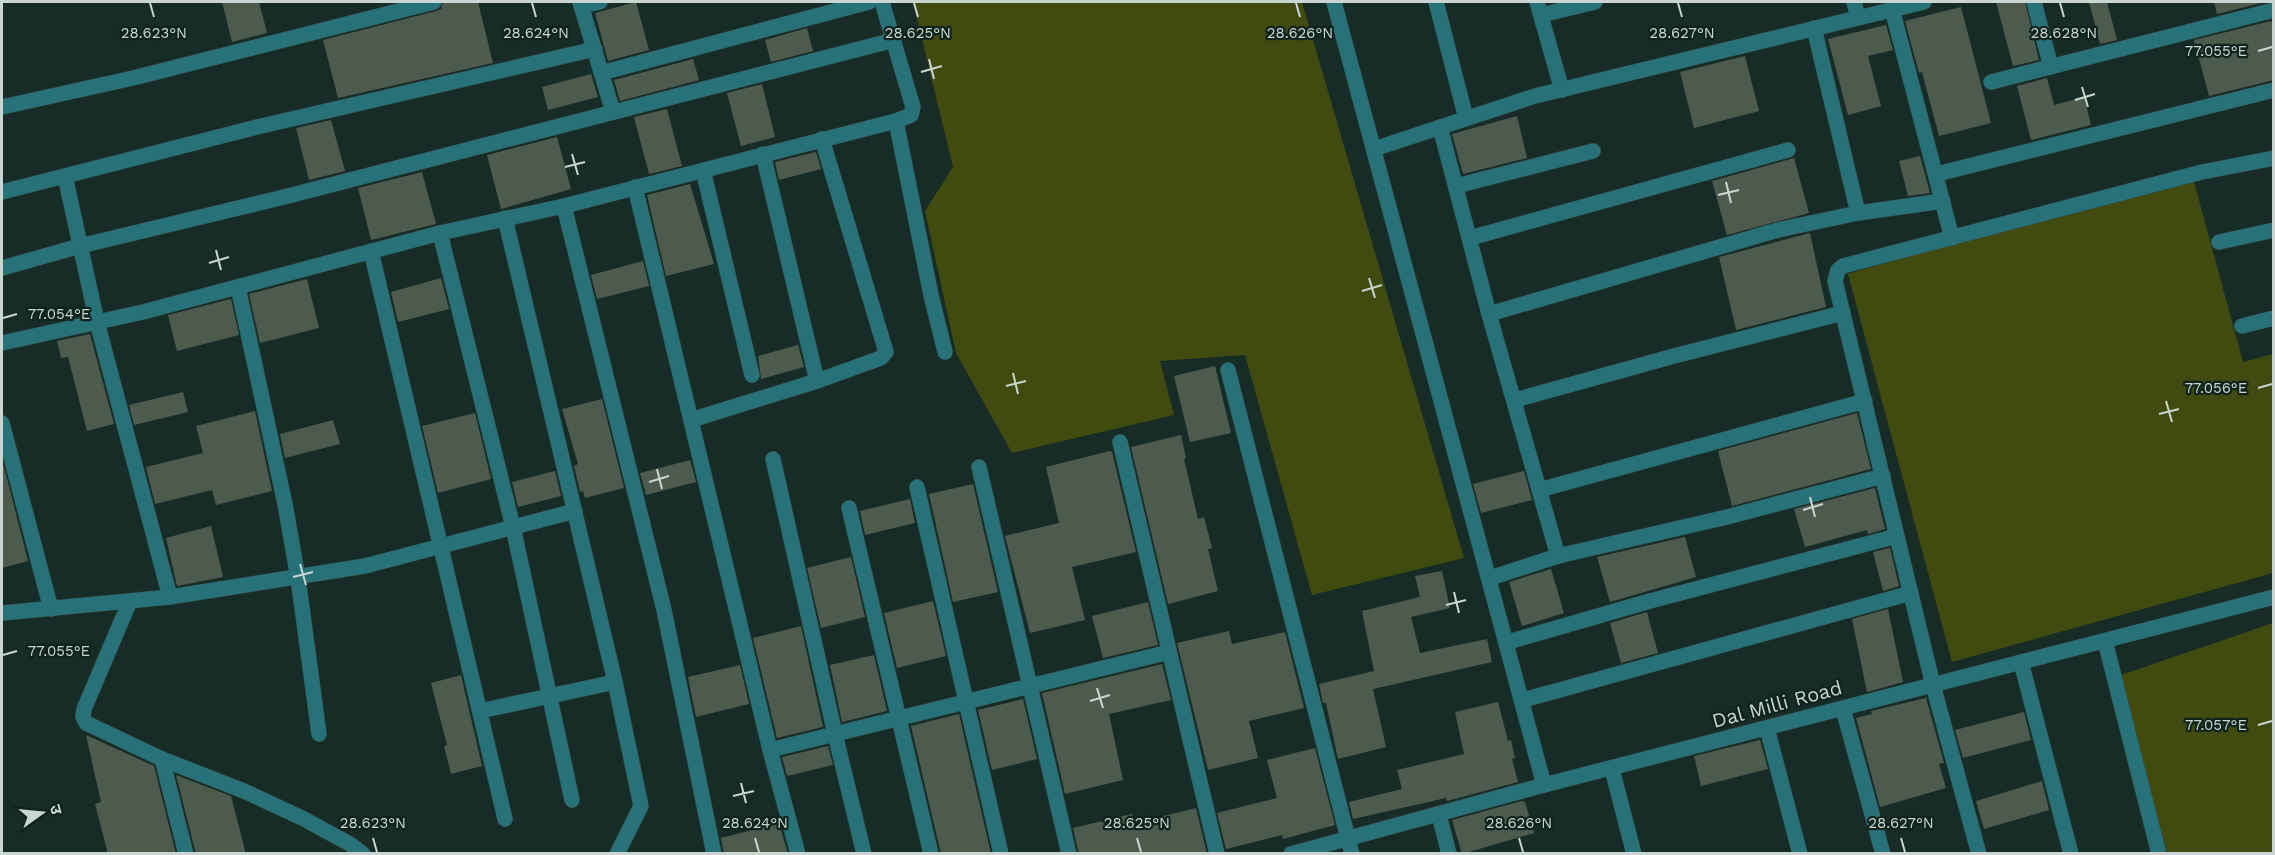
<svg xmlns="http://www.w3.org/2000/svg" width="2275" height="855" font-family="'Work Sans','Noto Sans Devanagari',sans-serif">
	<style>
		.green { fill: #414b10 }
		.building { fill: #4d5b4e }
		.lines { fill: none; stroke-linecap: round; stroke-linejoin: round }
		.minor-casing { stroke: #344742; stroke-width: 16 }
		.minor { stroke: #277278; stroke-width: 15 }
		.ticks { fill: none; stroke: #c9d5d1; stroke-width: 2 }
		.labels { text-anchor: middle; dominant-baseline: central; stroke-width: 4.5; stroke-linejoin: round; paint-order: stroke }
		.street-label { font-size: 20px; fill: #c9d5d1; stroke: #0f231d }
		.ticks-label { font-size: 15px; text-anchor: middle; fill: #c9d5d1; stroke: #0f231d; stroke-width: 4.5; stroke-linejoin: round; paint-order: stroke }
	</style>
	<rect width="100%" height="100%" fill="#182c27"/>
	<!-- green -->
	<g class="green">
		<path d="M913,2h389l162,556 -152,37 -67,-240 -85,6 14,54 -162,38 -56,-100 -31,-142 28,-44z"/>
		<path d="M2191,171l52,191 30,-8v219l-321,89 -104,-388z"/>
		<path d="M2273,623v230h-106l-49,-177z"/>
	</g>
	<!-- building -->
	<g class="building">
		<path d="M222,2h37l8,31 -35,9z"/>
		<path d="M443,2h35l15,61 -155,35 -15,-58 113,-29 5,-2z"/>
		<path d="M636,2l13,48 -41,11 -13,-48z"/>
		<path d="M1996,2h29l14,58 -26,6z"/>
		<path d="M2089,2h18l10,38 -17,4z"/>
		<path d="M2214,2h47v1l-44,11z"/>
		<path d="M1961,7l30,116 -52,13 -17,-64 -3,1 -14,-52z"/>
		<path d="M2271,21l3,7v52l-65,16 -15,-56z"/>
		<path d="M1886,25l7,25 -25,6 13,50 -33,9 -20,-76z"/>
		<path d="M807,28l6,23 -42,11 -6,-22z"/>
		<path d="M1745,56l14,55 -65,17 -14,-56z"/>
		<path d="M693,59l6,21 -79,21 -6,-21z"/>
		<path d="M591,74l7,23 -50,13 -6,-23z"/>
		<path d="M2047,78l7,27 30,-8 7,28 -60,15 -14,-54z"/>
		<path d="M762,84l13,53 -34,9 -14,-53z"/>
		<path d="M667,109l15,57 -33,8 -15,-57z"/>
		<path d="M1517,116l10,42 -64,16 -11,-40z"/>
		<path d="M331,120l14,51 -36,9 -13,-52z"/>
		<path d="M557,137l14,52 -70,20 -14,-54z"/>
		<path d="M816,152l5,17 -42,11 -4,-18z"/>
		<path d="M1920,156l10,37 -22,3 -9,-35z"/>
		<path d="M1794,158l15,55 -82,22 -15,-54z"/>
		<path d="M422,172l14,52 -65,16 -13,-52z"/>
		<path d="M690,184l24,80 -48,12 -19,-81z"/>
		<path d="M1810,233l16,74 -90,23 -17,-73z"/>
		<path d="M643,261l6,25 -52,13 -6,-24z"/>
		<path d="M441,278l8,31 -51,13 -7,-30z"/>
		<path d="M307,279l12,49 -59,15 -11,-49z"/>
		<path d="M231,299l8,36 -62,16 -9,-36z"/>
		<path d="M90,334l24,90 -27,7 -19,-74 -7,1 -4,-17z"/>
		<path d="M798,345l6,22 -43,12 -3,-23z"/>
		<path d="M1215,366l16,67 -41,9 -16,-66z"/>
		<path d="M183,392l5,20 -54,13 -5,-20z"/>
		<path d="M602,399l22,89 -39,10 -2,-7 -3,1 -6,-26 4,-2 -16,-55z"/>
		<path d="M255,411l17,80 -56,14 -4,-15 -57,14 -9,-37 57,-14 -7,-27z"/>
		<path d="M475,413l16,66 -53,14 -16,-67z"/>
		<path d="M1857,413l14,56 -139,37 -14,-55z"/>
		<path d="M333,420l7,24 -55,14 -5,-24z"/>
		<path d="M1181,435l5,23 -2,1 14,60 6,-2 8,31 -4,1 10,42 -50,13 -37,-157z"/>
		<path d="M1110,451l2,1 24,100 -64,15 13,53 -55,13 -25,-97 54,-13 -13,-56z"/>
		<path d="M2,459l26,102 -26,7z"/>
		<path d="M690,460l6,22 -50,13 -6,-22z"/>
		<path d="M555,471l6,25 -43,11 -6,-25z"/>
		<path d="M1524,471l8,29 -51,13 -8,-29z"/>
		<path d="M973,484l25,108 -45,10 -24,-108z"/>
		<path d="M1875,488l10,41 -17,5 -1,-4 -62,17 -11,-38z"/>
		<path d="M910,499l5,24 -50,12 -5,-24z"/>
		<path d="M211,526l12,51 -46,9 -11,-48z"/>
		<path d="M1685,537l11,40 -86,25 -13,-45z"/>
		<path d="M1890,548l9,38 -16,5 -10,-39z"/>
		<path d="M851,557l14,60 -44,11 -14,-60z"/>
		<path d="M1551,569l13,44 -42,13 -13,-44z"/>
		<path d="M1442,571l8,37 -39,9 9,36 67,-14 5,23 -119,27 13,58 -48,12 -12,-56h-3l-4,-19 55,-13 -12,-60 58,-14 -5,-21z"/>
		<path d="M933,601l13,55 -49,12 -13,-55z"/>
		<path d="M1148,602l10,43 -55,13 -11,-42z"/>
		<path d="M1888,609l15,73 -36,10 -15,-73z"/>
		<path d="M1647,612l11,41 -37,10 -11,-40z"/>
		<path d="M801,626l22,101 -46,11 -24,-100z"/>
		<path d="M1229,631l3,13 53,-12 19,76 -55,13 9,37 -50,12 -31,-127z"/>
		<path d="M874,655l13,56 -45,11 -12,-57z"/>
		<path d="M1162,664l9,36 -62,14 14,66 -58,14 -23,-101z"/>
		<path d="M740,665l9,39 -53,13 -8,-40z"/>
		<path d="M461,675l21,91 -31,8 -7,-28 3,-1 -16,-62z"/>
		<path d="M1926,698l18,65 -5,1 7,24 -66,19 -24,-89 16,-4 -1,-3z"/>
		<path d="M1023,699l14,60 -45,11 -14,-60z"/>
		<path d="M1498,702l10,39 3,-1 4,18 -3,1 6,23 -71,19 -1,-3 -93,21 -4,-17 53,-13 -5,-19 67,-16 -9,-42z"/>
		<path d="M2024,712l7,28 -68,18 -8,-28z"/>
		<path d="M959,714l32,140h-50l-30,-128z"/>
		<path d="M86,735l68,31 22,88h-68l-13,-50 6,-2z"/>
		<path d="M1760,740l8,29 -67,17 -7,-30z"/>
		<path d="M828,746l5,19 -46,11 -5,-19z"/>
		<path d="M1315,748l20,77 -52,14 -1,-4 -56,14 -9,-36 60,-15 -10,-38z"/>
		<path d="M176,775l55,21 15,58h-50z"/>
		<path d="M2042,781l7,29 -65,19 -8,-28z"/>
		<path d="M1522,801l3,1 9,31 -72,21 -10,-34z"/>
		<path d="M1196,808l11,46h-128l-6,-26 59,-14 2,9z"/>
		<path d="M779,823l9,31h-64l-3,-16z"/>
	</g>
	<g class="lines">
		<defs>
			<g id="minor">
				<path d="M580,2l33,110"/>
				<path d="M1334,2l210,783"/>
				<path d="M1436,2l30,116"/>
				<path d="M1537,2l25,88"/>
				<path d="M1854,2l4,15"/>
				<path d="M2034,2l17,65"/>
				<path d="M581,6l19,-4"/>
				<path d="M1892,9l60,229"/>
				<path d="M1541,15l54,-13"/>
				<path d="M1814,28l44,185"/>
				<path d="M601,73l268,-71"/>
				<path d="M1991,82l283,-72"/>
				<path d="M2,107l131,-29 301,-76"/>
				<path d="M896,121l35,174 14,57"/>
				<path d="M1440,127l49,187 69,242"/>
				<path d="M1374,149l161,-53 389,-94"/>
				<path d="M763,154l54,227"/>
				<path d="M703,170l49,205"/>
				<path d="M1937,174l337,-84"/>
				<path d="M65,176l32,146 73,275"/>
				<path d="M1456,186l137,-35"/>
				<path d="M635,187l135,563 28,104"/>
				<path d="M2,192l255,-65 338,-78"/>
				<path d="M564,206l100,404 50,244"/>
				<path d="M505,218l110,464 26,124 -24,48"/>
				<path d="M440,233l73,294 59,273"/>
				<path d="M1470,238l318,-88"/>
				<path d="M2219,242l55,-12"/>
				<path d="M371,251l134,568"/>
				<path d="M2,268l78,-22 204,-49 610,-157"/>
				<path d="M238,287l47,217 13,74 21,156"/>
				<path d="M1489,314l289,-84 80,-17 85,-12"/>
				<path d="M2242,326l32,-8"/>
				<path d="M2,343l141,-31 297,-79 124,-27 332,-85 15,-6 2,-8 -31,-105"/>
				<path d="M1228,370l124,484"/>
				<path d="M1515,400l159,-44 169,-43"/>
				<path d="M691,420l126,-39 64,-23 5,-6 -64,-213"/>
				<path d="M2,423l49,186"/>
				<path d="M1120,442l97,412"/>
				<path d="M773,459l62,275 29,120"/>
				<path d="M979,467l90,387"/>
				<path d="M917,487l84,367"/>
				<path d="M1539,490l326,-89"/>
				<path d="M849,508l82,346"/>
				<path d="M1490,578l68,-22 169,-39 156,-41"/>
				<path d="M130,601l-46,108 -1,8 3,6 76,36 82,32 58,27 48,26 13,10"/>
				<path d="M2,613l168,-16 195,-31 210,-55"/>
				<path d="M2105,641l54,213"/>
				<path d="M1508,642l142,-41 247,-65"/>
				<path d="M2021,662l50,192"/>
				<path d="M1523,700l388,-107"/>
				<path d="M1843,709l40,145"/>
				<path d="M480,711l135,-29"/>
				<path d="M1767,728l33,126"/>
				<path d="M770,750l399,-98"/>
				<path d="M162,759l24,95"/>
				<path d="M1612,769l22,85"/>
				<path d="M1439,815l10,39"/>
				<path d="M1291,854l253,-69 730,-188"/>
				<path d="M1979,854l-46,-169 -98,-404 3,-11 5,-4 359,-94 72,-14"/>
			</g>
		</defs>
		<!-- minor casing -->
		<use href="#minor" class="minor-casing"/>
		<!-- minor -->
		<use href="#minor" class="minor"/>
	</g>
	<!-- ticks -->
	<path class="ticks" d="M150,3l4,14M532,3l4,14M914,3l4,14M1296,3l4,14M1678,3l4,14M2060,3l4,14M2258,51l14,-4M929,59l5,20M921,72l21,-6M2082,87l6,20M2075,100l20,-6M572,154l6,21M565,167l20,-5M1726,182l5,21M1718,195l21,-5M216,250l5,20M209,263l20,-6M1369,278l6,20M1362,291l20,-6M3,318l14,-4M1013,373l5,21M1006,386l20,-5M2258,388l14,-4M2166,401l6,21M2159,414l20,-5M657,469l5,20M649,482l20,-6M1810,497l5,20M1803,510l20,-6M300,564l6,21M293,577l20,-5M1454,592l5,21M1446,605l20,-5M3,655l14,-4M1097,688l6,20M1090,701l20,-6M2258,725l14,-4M741,783l5,20M733,796l21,-5M373,838l4,14M755,838l4,14M1137,838l4,14M1519,838l4,14M1901,838l4,14"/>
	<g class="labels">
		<!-- street labels -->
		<g class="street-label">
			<text transform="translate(1777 704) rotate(-15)">Dal Milli Road</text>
		</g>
	</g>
	<g class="ticks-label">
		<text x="154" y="38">28.623°N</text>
		<text x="536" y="38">28.624°N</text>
		<text x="918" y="38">28.625°N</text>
		<text x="1300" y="38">28.626°N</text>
		<text x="1682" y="38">28.627°N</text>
		<text x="2064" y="38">28.628°N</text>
		<text x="2216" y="56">77.055°E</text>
		<text x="59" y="319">77.054°E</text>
		<text x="2216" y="393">77.056°E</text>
		<text x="59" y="656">77.055°E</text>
		<text x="2216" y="730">77.057°E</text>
		<text x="373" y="828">28.623°N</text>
		<text x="755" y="828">28.624°N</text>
		<text x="1137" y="828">28.625°N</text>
		<text x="1519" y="828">28.626°N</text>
		<text x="1901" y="828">28.627°N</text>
	</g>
	<!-- border -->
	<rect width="2275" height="855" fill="none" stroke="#c9d5d1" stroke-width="6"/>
	<!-- north arrow -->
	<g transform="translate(42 813) rotate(75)" stroke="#0f231d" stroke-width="4.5" paint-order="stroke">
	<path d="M0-4.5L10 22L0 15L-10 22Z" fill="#c9d5d1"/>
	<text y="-9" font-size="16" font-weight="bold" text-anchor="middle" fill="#c9d5d1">उ</text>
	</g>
</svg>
